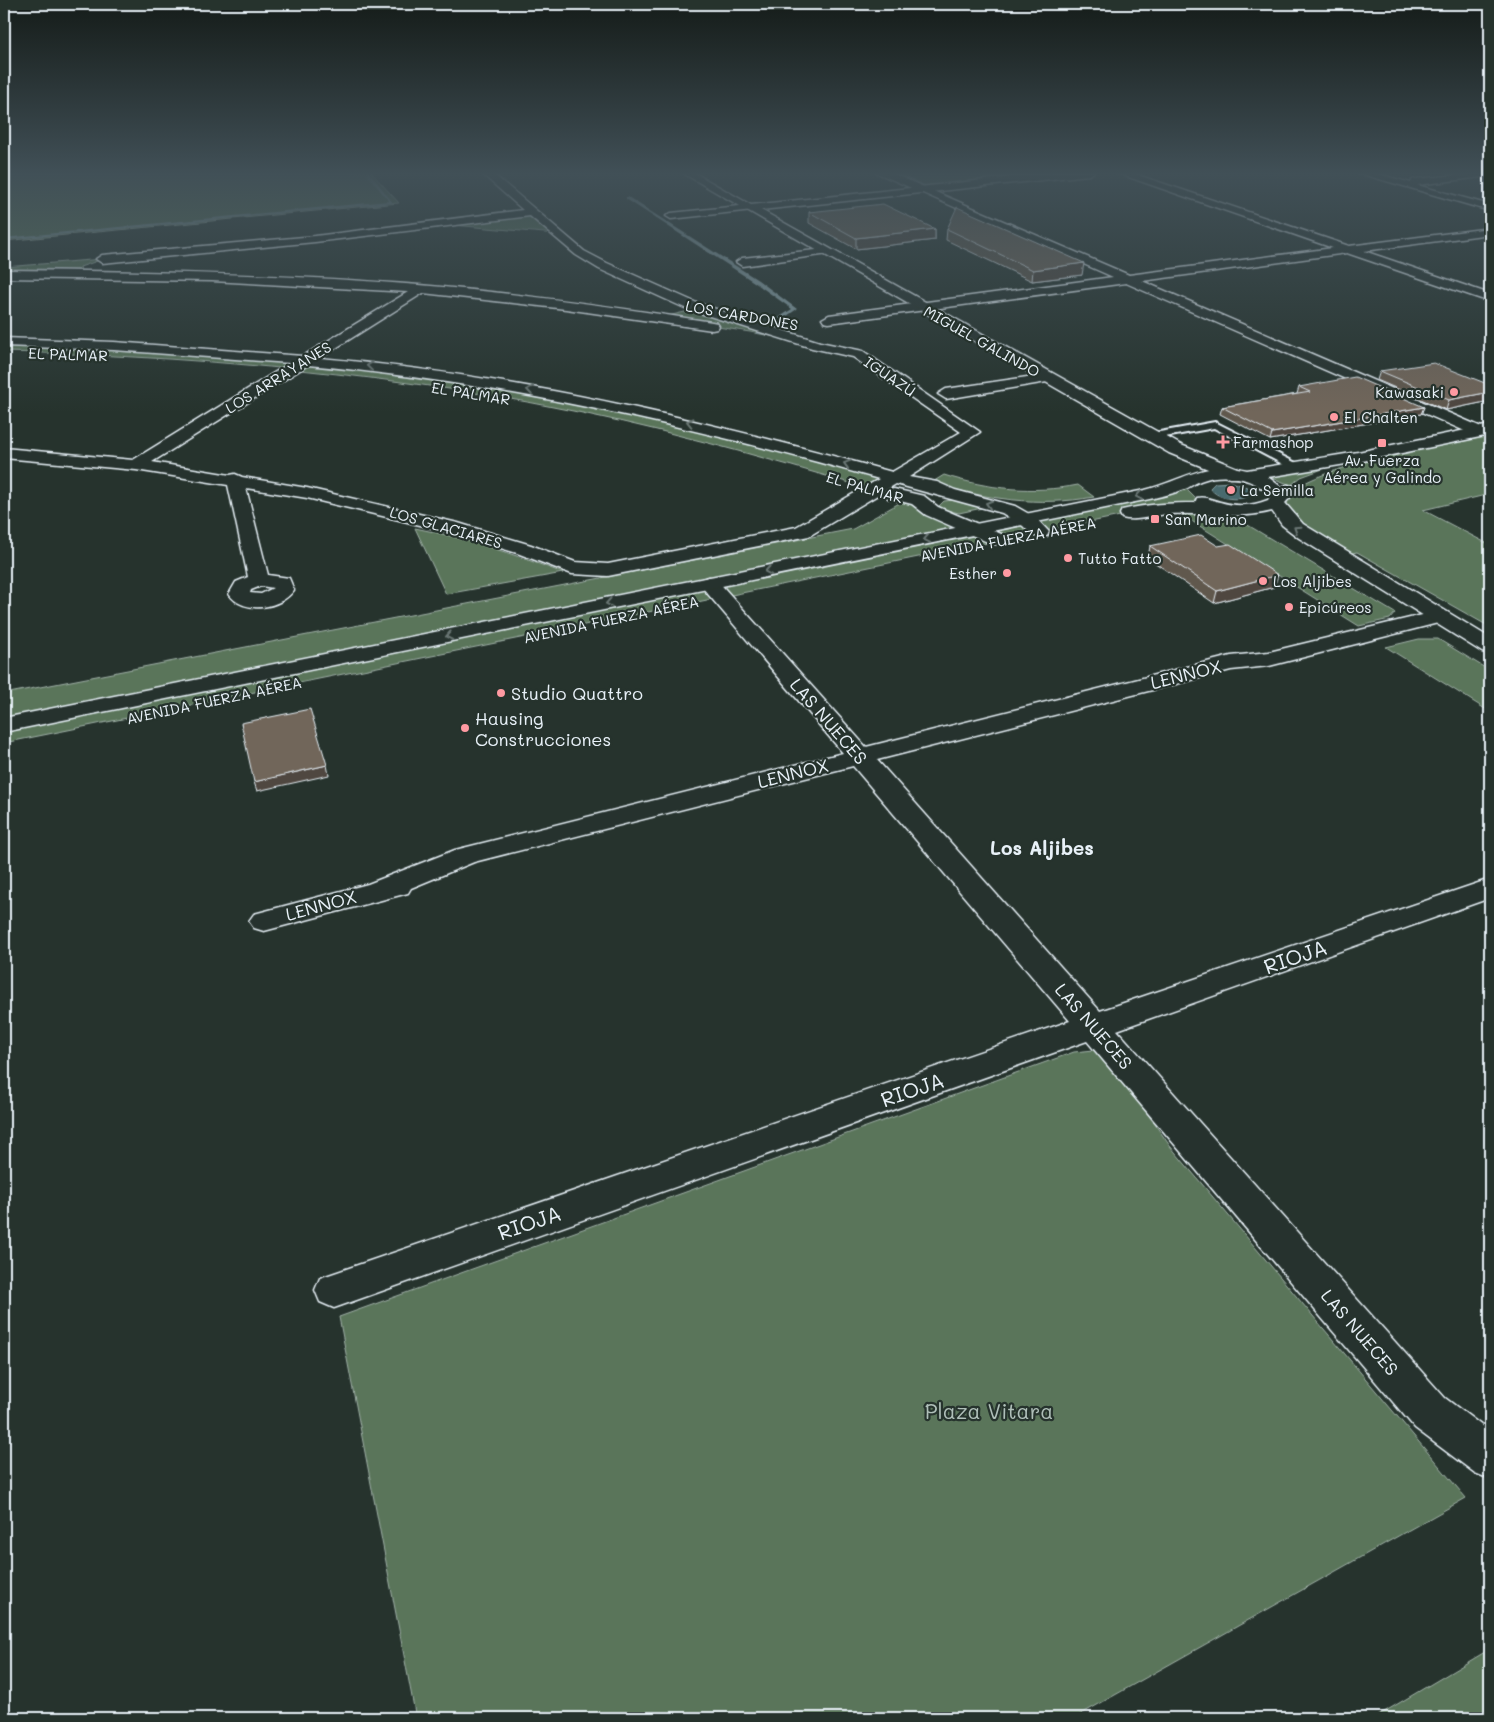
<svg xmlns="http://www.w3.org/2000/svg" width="1494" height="1722" font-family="Mali,sans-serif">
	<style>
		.green { fill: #5a745a; stroke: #a1b2a9 }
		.water { fill: #486a6e; stroke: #88a0a5 }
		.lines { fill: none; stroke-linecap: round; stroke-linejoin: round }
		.stream { fill: #88a0a5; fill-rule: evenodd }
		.lane-casing { stroke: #e8f1f8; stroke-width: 4 }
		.street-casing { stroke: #e8f1f8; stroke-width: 3 }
		.secondary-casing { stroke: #e8f1f8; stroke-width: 3 }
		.primary-casing { stroke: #e8f1f8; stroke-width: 3 }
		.lane { fill: #26332d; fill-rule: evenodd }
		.street { fill: #26332d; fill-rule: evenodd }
		.secondary { fill: #26332d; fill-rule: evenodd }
		.primary { fill: #26332d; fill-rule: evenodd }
		.wall { fill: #61584d; stroke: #e8f1f8 }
		.shaded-wall { fill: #4f473f; stroke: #e8f1f8 }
		.building { fill: #71665a; stroke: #e8f1f8 }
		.oneway { stroke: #6a7674 }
		.poi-dot { fill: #ff9aa2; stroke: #26332d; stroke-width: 2 }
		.labels { text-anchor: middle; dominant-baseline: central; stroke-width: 4.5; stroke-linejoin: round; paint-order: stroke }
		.far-street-label { font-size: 15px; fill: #e8f1f8; stroke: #26332d }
		.far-poi-label { font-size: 15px; fill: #e8f1f8; stroke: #26332d; text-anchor: start }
		.street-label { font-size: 18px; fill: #e8f1f8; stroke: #26332d }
		.poi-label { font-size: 18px; fill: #e8f1f8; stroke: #26332d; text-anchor: start }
		.neighbourhood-label { font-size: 19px; font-weight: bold; fill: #e8f1f8; stroke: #26332d }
		.near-street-label { font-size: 21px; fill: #e8f1f8; stroke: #26332d }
		.near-park-label { font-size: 21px; fill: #afbfb9; stroke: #26332d }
	</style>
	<rect width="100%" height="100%" fill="#26332d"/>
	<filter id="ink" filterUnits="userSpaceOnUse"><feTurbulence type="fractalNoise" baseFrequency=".02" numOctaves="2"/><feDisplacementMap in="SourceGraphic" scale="10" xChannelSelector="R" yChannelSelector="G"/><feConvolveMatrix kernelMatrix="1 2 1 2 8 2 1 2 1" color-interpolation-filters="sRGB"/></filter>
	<g filter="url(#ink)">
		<!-- green -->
		<g class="green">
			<path d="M4,172h367l28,31 -395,38z"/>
			<path d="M887,172h186l-147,15z"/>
			<path d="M533,212l23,22 -115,-10z"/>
			<path d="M103,259l-23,8 1,4 10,3h-87v-7z"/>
			<path d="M692,306l125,39 -67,-13 -91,-14 30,-7z"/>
			<path d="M4,342l228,10 318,41 343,85 -20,12c-112,-34 -224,-65 -340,-87 -174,-32 -352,-47 -529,-51z"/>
			<path d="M1490,436v58l-67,16 67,35v82l-133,-75 -15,3 -54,-41c-1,-7 -2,-16 4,-22 26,-27 157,-48 198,-56z"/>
			<path d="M1328,467l-27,10 -10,8 -24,-9z"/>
			<path d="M944,475c44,14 89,19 134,10l16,12c-55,10 -109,2 -163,-14z"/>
			<path d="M1185,488l11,11 11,5 -87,12 -1116,227v-49l849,-165 50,-28 72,29z"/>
			<path d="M955,500l26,6 1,2 -23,5 -22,-5 7,-7z"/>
			<path d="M1191,514l33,3 22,7 149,89 -5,6 -31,7 -177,-111z"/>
			<path d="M415,528c51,10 99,26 148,45l-117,21z"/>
			<path d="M1419,639h19l52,32v41l-104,-65z"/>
			<path d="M1094,1050l17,11 59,85 296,352 -392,220h-658l-77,-401 735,-265z"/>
			<path d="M1490,1649v69h-116z"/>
		</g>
		<!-- water -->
		<path class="water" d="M1231,482l16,5 5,7c-11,8 -34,6 -42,-6l5,-5z"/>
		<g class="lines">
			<!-- stream -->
			<g class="stream">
				<path d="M365,172h4l24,31 -389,37v-2l385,-37z"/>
				<path d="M889,172h5l31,13 91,-8 -91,10z"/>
				<path d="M626,197h2l130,83 39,29 -36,25h-4v-2l35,-23 -38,-27 -128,-83z"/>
			</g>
			<defs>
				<path id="lane" d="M1215,422l85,43 1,2 -9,2 -78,-41 -60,11 -5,-3 5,-3z"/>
				<g id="street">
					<path d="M480,172h11l93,79 23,12 90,40 123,39 43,9 117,81 -71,45 28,5 18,8 60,16 21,12 13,14 -2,4h-14l-10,-10 -21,-13 -106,-29 -87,52 -201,40 -36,-2 -55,-21 -72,-22 -138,-33 -61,-10 22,87 21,3 5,12c-13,19 -51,25 -65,4l7,-12 12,-5 -20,-92 -92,-15 -132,-12v-10l129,12 157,-97 -176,-13 -110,-4v-8l110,4 189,14 105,-64 -196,-11 -208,-3v-8c139,1 277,4 415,15 98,8 196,22 293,37l5,1 2,3 -2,3 -5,1 -146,-21 -143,-16 -103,65c194,17 384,62 572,114l69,-40 -108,-75 -41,-9 -125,-39 -88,-40 -23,-14 -46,-39 -215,26 -213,21 -6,-4 6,-4 213,-19 208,-26zM308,365c194,18 383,61 571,114l-83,48 -188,37 -33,-2 -44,-17 -73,-22 -151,-35 -65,-11 -7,-3 -5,1 -78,-13zM261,586l12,2 -12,6 -11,-1 1,-3z"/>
					<path d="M875,172h14l240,103 204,-27 -219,-76h15l220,74 141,-18v6l-126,17 126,43v8l-143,-49 -205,28 344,148 2,3 -2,3h-12l-348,-152 -297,40 -5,-1 -2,-3 7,-4 284,-38z"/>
					<path d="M1355,172h16l40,11 1,-3 3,-1 75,-7v4l-73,9 73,20v6z"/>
					<path d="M749,205l4,1v4l-82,9 -5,-3 5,-3z"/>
					<path d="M825,249l6,3 -2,2 -87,12 -6,-4 6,-4z"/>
					<path d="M1048,374l7,4 -2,3 -107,18 -8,-5 8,-5z"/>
					<path d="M894,489l30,7 14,11 68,29 3,4 -3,4h-14l-66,-29 -14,-11 -24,-6 -3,-4 3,-4z"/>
					<path d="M709,577l7,2 150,168 365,-91 38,-4 170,-41 7,2 4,4 -4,4 -177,45 -38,4 -354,90 223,251 390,-132v19l-373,132 328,368 45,34v47l-15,-6 -60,-45 -328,-387 -753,267 -14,-6 -5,-12 5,-12 750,-257 -217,-255 -379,96 -63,26 -3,5 -144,38 -10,-3 -5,-7 5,-7 114,-30 87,-34 388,-97 -141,-166 -3,-4 3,-4z"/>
				</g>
				<path id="secondary" d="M681,172h12l58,33 309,-33h34l-5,3 -328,35 420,235 61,25 3,4 -3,4h-12l-61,-25z"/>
				<path id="primary" d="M1490,425v10l-132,27 -90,15 13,10 7,-2 6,1 3,4 -12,13 18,21 187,114v16l-8,-2 -183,-114 -17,-13 -10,-14c-33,9 -70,1 -104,3 -15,1 -31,8 -46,4l-2,-4 2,-4c24,-6 49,-7 73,-7l2,-5c9,-2 14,2 23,4 16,5 33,4 48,-2l2,-4c-14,-18 -46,-24 -67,-16 -8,2 -13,8 -21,10 -12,5 -25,7 -37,10l-1141,232v-14l1141,-228c37,-9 61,-30 102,-20l111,-18z"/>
			</defs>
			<!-- lane casing -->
			<use href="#lane" class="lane-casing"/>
			<!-- street casing -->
			<use href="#street" class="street-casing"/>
			<!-- secondary casing -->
			<use href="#secondary" class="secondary-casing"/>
			<!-- primary casing -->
			<use href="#primary" class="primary-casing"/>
			<!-- lane -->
			<use href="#lane" class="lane"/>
			<!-- street -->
			<use href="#street" class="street"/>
			<!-- secondary -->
			<use href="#secondary" class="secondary"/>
			<!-- primary -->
			<use href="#primary" class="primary"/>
		</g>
		<!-- wall -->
		<g class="wall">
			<path d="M809,212l126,17v11l-79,9 -47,-26z"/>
			<path d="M947,229l135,46 -50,6 -86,-41z"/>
			<path d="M1380,371l110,14v16l-44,9 -69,-30z"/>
			<path d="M1299,387l125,20 -3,7 -151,26 -50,-26 2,-7 75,-13z"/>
			<path d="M1150,546l124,41 -60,16 -66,-45z"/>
		</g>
		<!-- shaded-wall -->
		<g class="shaded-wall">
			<path d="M935,229v11l-79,9v-11z"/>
			<path d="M1084,263l-2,12 -50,6 1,-11z"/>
			<path d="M1490,392v9l-44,9 3,-10z"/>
			<path d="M1424,407l-3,7 -151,26 2,-7z"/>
			<path d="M1278,575l-4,12 -60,16 3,-12z"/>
			<path d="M327,765l2,10 -72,16 -3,-9z"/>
		</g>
		<!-- building -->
		<g class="building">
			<path d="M883,204l52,25 -79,9 -47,-26z"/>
			<path d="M957,207l127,56 -51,7 -86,-41z"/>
			<path d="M1434,363l56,22v7l-41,8 -69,-29z"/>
			<path d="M1355,377l69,30 -152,26 -50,-26 88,-15 -11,-5z"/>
			<path d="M1201,535l17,11 12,-2 48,31 -61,16 -67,-45z"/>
			<path d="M310,709l17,56 -73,17 -13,-59z"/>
		</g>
		<!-- one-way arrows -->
		<defs><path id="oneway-chevron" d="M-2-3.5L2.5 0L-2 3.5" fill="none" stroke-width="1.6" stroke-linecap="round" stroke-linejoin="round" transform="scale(1.25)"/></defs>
		<g class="oneway">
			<use href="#oneway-chevron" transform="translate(370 366) rotate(-174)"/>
			<use href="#oneway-chevron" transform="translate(530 390) rotate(-170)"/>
			<use href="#oneway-chevron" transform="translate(690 422) rotate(-167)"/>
			<use href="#oneway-chevron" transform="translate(847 464) rotate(-163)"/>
			<use href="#oneway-chevron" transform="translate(1139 496) rotate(169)"/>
			<use href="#oneway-chevron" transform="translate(989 504) rotate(-164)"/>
			<use href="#oneway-chevron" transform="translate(1297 529) rotate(-147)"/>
			<use href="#oneway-chevron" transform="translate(927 539) rotate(169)"/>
			<use href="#oneway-chevron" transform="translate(768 571) rotate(169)"/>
			<use href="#oneway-chevron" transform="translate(609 603) rotate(169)"/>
			<use href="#oneway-chevron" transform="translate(449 636) rotate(169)"/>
		</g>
	</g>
	<!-- sky -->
	<linearGradient id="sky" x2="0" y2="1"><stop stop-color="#151c19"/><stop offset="0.42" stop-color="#415057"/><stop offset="1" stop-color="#415057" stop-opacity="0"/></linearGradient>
	<rect width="1494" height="413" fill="url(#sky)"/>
	<!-- markers -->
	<g class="poi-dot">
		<circle cx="1454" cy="392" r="5"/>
		<circle cx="1334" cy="417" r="5"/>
		<path d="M1220.5 434.5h5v5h5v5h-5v5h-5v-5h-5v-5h5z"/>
		<rect x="1377" y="438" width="10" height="10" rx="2.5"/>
		<circle cx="1231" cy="490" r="5"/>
		<rect x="1150" y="514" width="10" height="10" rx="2.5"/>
		<circle cx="1068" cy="558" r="5"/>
		<circle cx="1007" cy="573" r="5"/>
		<circle cx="1263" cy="581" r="5"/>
		<circle cx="1289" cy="607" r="5"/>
		<circle cx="501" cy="693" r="5"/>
		<circle cx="465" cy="728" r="5"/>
	</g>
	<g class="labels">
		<!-- far-street labels -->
		<g class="far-street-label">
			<text transform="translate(742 315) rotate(10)">LOS CARDONES</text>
			<text transform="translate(982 341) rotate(29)">MIGUEL GALINDO</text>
			<text transform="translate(68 354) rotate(2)">EL PALMAR</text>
			<text transform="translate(890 376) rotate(34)">IGUAZÚ</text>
			<text transform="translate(278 377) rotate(-32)">LOS ARRAYANES</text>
			<text transform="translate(471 393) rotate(9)">EL PALMAR</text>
			<text transform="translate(865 487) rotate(16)">EL PALMAR</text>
			<text transform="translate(446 527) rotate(16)">LOS GLACIARES</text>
			<text transform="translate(1008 539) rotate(-11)">AVENIDA FUERZA AÉREA</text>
			<text transform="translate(611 619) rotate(-12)">AVENIDA FUERZA AÉREA</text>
			<text transform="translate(214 700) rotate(-12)">AVENIDA FUERZA AÉREA</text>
		</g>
		<!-- far-poi labels -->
		<g class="far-poi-label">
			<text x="1444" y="392" text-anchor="end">Kawasaki</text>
			<text x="1344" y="417">El Chalten</text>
			<text x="1233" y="442">Farmashop</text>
			<text x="1382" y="460" text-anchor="middle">Av. Fuerza<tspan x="1382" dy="17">Aérea y Galindo</tspan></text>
			<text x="1241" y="490">La Semilla</text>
			<text x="1165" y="519">San Marino</text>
			<text x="1078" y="558">Tutto Fatto</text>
			<text x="997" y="573" text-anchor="end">Esther</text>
			<text x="1273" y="581">Los Aljibes</text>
			<text x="1299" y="607">Epicúreos</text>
		</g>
		<!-- street labels -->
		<g class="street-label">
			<text transform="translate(1186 674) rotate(-14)">LENNOX</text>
			<text transform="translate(829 721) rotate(49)">LAS NUECES</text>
			<text transform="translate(793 773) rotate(-14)">LENNOX</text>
			<text transform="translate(321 905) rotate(-15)">LENNOX</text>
			<text transform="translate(1094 1026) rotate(49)">LAS NUECES</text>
			<text transform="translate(1360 1332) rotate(49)">LAS NUECES</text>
		</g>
		<!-- poi labels -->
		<g class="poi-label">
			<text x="511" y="693">Studio Quattro</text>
			<text x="475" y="718">Hausing<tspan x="475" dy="21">Construcciones</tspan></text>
		</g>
		<!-- neighbourhood labels -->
		<g class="neighbourhood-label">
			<text x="1042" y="847">Los Aljibes</text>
		</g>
		<!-- near-street labels -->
		<g class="near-street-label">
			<text transform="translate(1295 956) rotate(-19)">RIOJA</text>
			<text transform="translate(912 1089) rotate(-19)">RIOJA</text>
			<text transform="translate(529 1222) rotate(-19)">RIOJA</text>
		</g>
		<!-- near-park labels -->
		<g class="near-park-label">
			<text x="989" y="1410">Plaza Vitara</text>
		</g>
	</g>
	<!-- margin -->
	<rect width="1494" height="1722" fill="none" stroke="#26332d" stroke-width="20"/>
	<rect x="10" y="10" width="1474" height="1702" fill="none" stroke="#e8f1f8" stroke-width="2" filter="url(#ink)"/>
</svg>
